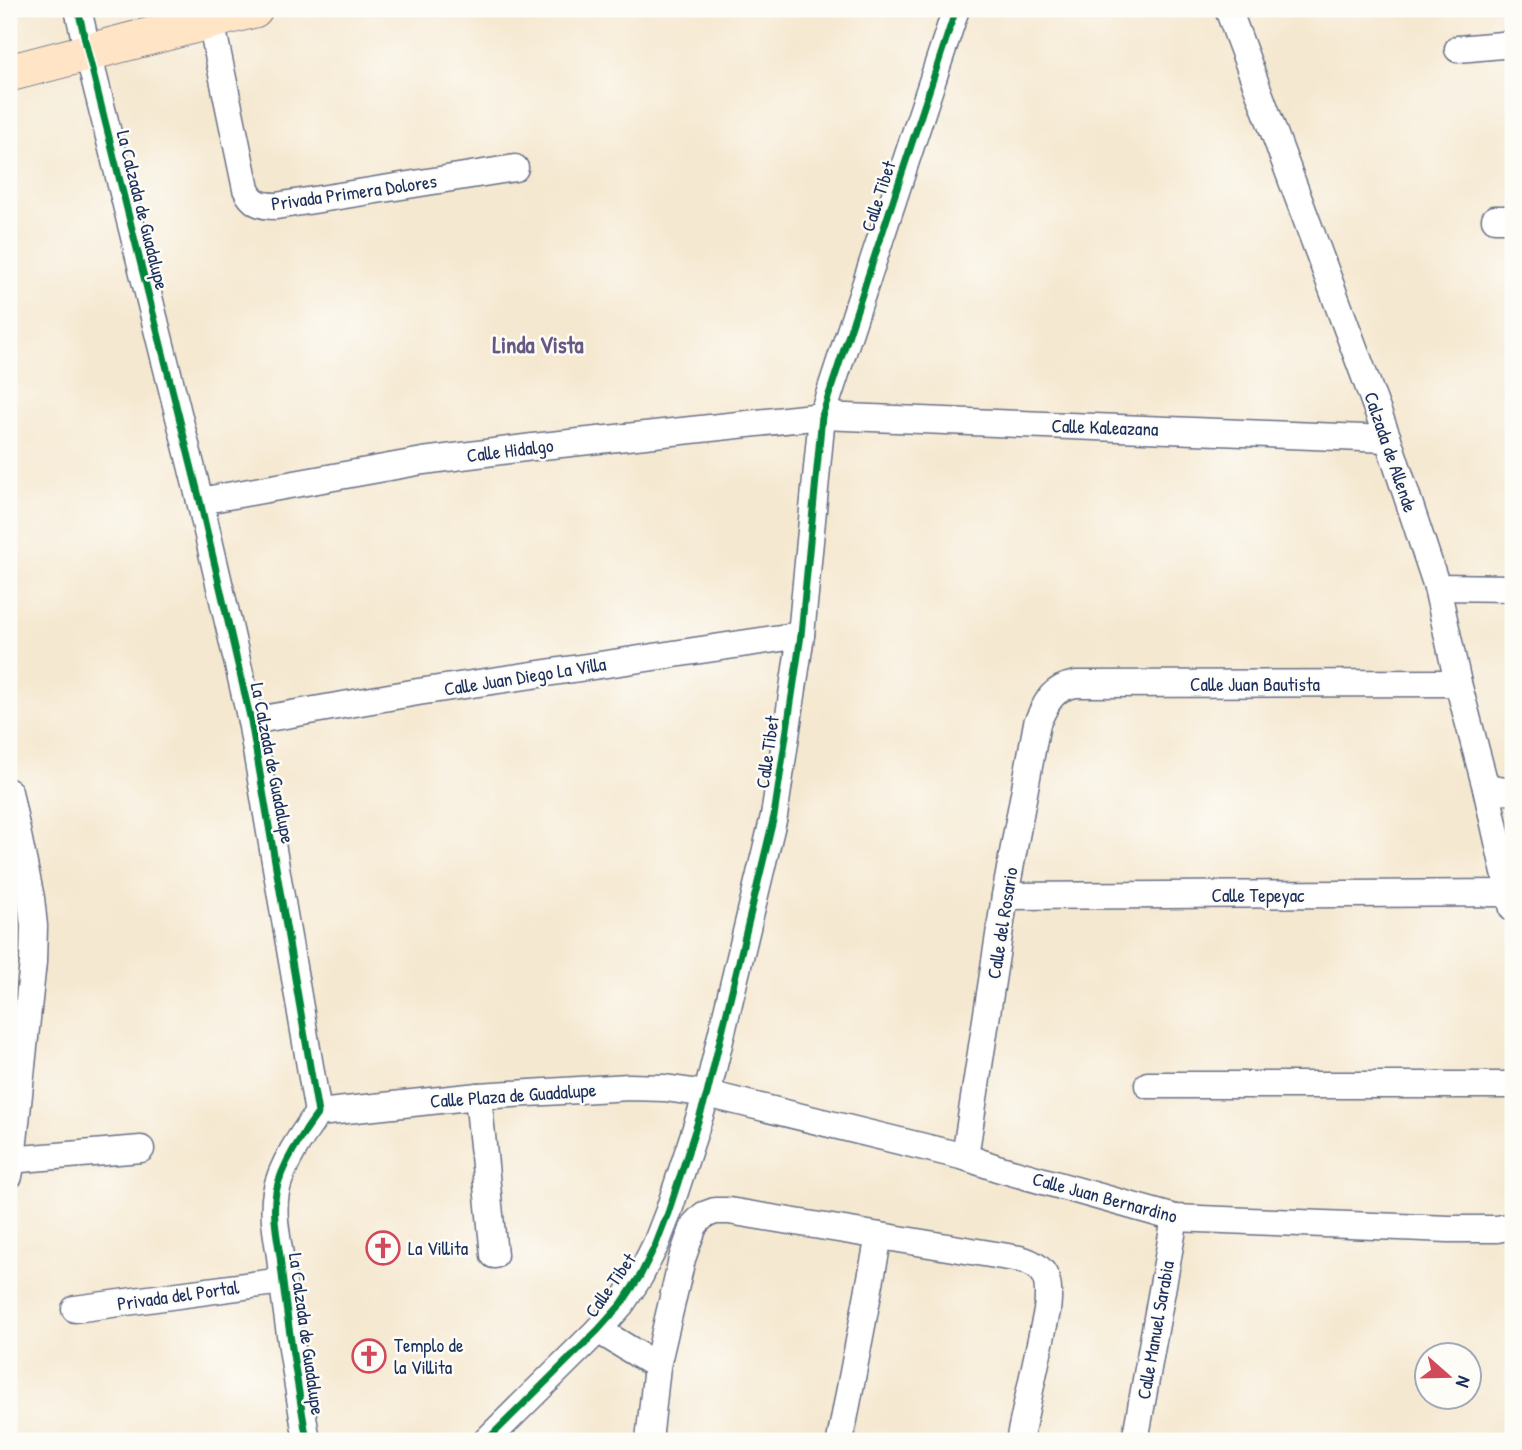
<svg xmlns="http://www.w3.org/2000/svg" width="1522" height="1450" font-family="'Patrick Hand',sans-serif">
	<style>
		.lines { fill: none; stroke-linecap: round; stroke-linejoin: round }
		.street-casing { stroke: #677086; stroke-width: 29 }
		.secondary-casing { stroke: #677086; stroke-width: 39 }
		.street { stroke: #fff; stroke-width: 26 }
		.secondary { stroke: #ffe4c6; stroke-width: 37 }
		.cycleway-casing { stroke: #fdfcf7; stroke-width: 11 }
		.cycleway { stroke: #00873e; stroke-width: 7 }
		.labels { text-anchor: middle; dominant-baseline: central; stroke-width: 5; stroke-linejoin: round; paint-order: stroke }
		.street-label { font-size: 19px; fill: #1b2f5e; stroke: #fdfcf7 }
		.poi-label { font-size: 19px; fill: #1b2f5e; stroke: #fdfcf7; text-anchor: start }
		.quarter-label { font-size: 23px; font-weight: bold; fill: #685984; stroke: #fdfcf7 }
	</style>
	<rect width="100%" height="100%" fill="#fdfcf7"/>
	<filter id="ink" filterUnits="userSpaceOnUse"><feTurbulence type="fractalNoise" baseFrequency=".0143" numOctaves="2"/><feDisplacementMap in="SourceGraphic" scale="14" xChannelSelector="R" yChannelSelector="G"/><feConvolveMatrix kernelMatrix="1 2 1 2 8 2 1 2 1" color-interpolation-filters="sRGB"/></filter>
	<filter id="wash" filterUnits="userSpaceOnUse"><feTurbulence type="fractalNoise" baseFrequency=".00686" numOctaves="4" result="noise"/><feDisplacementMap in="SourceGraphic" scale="28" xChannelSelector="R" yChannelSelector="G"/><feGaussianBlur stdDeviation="1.57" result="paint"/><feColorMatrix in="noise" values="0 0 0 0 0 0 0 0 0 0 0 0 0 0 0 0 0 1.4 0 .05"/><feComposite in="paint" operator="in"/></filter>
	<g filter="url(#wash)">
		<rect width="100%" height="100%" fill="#f5e8d0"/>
	</g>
	<g filter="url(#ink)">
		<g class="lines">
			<defs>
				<g id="street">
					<path d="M78,9l10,44 112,448 51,220 67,392c-16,22 -37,52 -42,79 -4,21 1,44 4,64 6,62 17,124 27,185"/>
					<path d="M1228,9l160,430 49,148 21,96 28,105 27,121"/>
					<path d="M211,21l35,168c6,14 15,17 30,17l239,-38"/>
					<path d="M1458,49l55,-5"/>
					<path d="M1495,219h18"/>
					<path d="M200,501l223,-40 110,-14 289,-31 566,23"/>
					<path d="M1437,587l76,1"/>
					<path d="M251,721l167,-29 383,-57"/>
					<path d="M1486,788l27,4"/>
					<path d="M9,792l22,106 3,28 -1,36 -21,198 -3,16"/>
					<path d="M1005,896l505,-3"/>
					<path d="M1148,1085h365"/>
					<path d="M478,1096l16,159"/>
					<path d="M318,1113l160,-17 151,-9 36,1 42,6 258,63 32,11 178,50 274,11h48l16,-3"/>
					<path d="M965,1157l40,-261 32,-173c10,-22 15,-35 39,-39l382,-1"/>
					<path d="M9,1160l132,-11"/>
					<path d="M75,1309l207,-28"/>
					<path d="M598,1330l59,36"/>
					<path d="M486,1441l112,-111 24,-27 18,-27 16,-32 12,-31 39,-119 67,-278 27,-181 21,-219 134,-407"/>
					<path d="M649,1441l8,-75 25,-107 7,-20 6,-15 9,-9 11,-4h14l291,48c29,8 30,24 27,52l-28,130"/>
					<path d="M840,1441l39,-205"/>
					<path d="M1135,1441l40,-223"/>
				</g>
				<path id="secondary" d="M9,73l245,-64"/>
			</defs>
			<!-- street casing -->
			<use href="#street" class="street-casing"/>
			<!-- secondary casing -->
			<use href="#secondary" class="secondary-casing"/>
			<!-- street -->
			<use href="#street" class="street"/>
			<!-- secondary -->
			<use href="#secondary" class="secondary"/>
			<defs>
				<g id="cycleway">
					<path d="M78,9l10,44 112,448 51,220 67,392c-16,22 -37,52 -42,79 -4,21 1,44 4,64 6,62 17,124 27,185"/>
					<path d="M486,1441l112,-111 24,-27 18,-27 16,-32 12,-31 39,-119 67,-278 27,-181 21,-219 134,-407"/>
				</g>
			</defs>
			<!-- cycleway casing -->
			<use href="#cycleway" class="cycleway-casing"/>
			<!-- cycleway -->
			<use href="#cycleway" class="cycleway"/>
		</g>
	</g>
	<!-- icons -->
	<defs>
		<symbol id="church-ring" viewBox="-11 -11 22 22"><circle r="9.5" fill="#fdfcf7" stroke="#d1495b" stroke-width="1.5"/><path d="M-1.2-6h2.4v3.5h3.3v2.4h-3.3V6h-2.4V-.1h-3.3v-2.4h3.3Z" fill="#d1495b"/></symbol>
	</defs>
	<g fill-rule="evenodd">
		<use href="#church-ring" x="364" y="1229" width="38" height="38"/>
		<use href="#church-ring" x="350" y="1337" width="38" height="38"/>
	</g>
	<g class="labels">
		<!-- street labels -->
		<g class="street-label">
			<text transform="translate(354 192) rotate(-8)">Privada Primera Dolores</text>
			<text transform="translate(878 196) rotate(-72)">Calle Tibet</text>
			<text transform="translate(143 210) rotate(76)">La Calzada de Guadalupe</text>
			<text transform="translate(1105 427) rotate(2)">Calle Kaleazana</text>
			<text transform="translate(510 450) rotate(-7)">Calle Hidalgo</text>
			<text transform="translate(1391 452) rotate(71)">Calzada de Allende</text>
			<text transform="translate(525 676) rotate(-9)">Calle Juan Diego La Villa</text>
			<text x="1255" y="684">Calle Juan Bautista</text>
			<text transform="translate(767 752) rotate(-82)">Calle Tibet</text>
			<text transform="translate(273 763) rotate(79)">La Calzada de Guadalupe</text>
			<text x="1258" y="895">Calle Tepeyac</text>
			<text transform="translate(1002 923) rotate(-81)">Calle del Rosario</text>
			<text transform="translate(513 1095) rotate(-4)">Calle Plaza de Guadalupe</text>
			<text transform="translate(1105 1197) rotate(15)">Calle Juan Bernardino</text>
			<text transform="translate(610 1285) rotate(-55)">Calle Tibet</text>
			<text transform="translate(178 1295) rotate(-8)">Privada del Portal</text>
			<text transform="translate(1155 1330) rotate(-80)">Calle Manuel Sarabia</text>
			<text transform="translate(307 1334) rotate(82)">La Calzada de Guadalupe</text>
		</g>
		<!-- poi labels -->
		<g class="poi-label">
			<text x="408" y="1248">La Villita</text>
			<text x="394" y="1345">Templo de<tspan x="394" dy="22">la Villita</tspan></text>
		</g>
		<!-- quarter labels -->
		<g class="quarter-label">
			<text x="538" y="344">Linda Vista</text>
		</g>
	</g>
	<!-- margin -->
	<rect width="1522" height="1450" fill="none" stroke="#fdfcf7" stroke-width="35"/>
	<!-- north arrow -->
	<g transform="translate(1448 1376) rotate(110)"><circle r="33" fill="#fdfcf7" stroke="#a3aaba" stroke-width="2"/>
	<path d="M0-5L12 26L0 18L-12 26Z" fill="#d1495b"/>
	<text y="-10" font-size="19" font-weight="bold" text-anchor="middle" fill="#1b2f5e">N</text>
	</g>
</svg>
